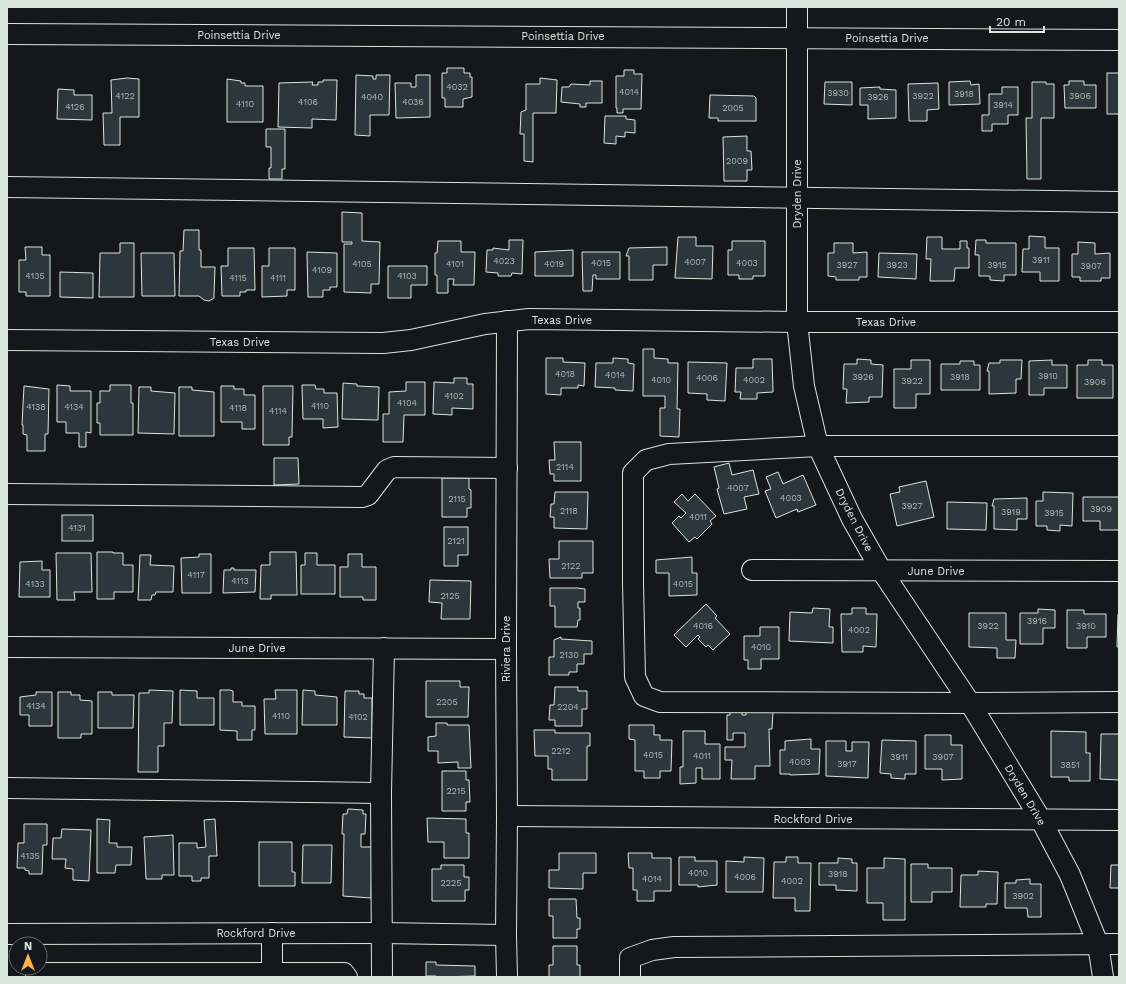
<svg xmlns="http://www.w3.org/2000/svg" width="1126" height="984" font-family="'Work Sans',sans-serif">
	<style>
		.building { fill: #2c363c; stroke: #d8e6dc }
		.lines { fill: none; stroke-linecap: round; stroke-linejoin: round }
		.minor-casing { stroke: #d8e6dc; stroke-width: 22 }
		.minor { stroke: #14181c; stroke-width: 20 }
		.labels { text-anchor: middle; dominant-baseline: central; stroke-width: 3; stroke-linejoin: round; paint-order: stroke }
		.number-label { font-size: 9px; fill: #adbab4 }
		.street-label { font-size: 11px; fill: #d8e6dc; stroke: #14181c }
	</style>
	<rect width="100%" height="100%" fill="#14181c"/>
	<!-- building -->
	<g class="building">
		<path d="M447,68h17v5h6v4h2v20l-9,2v8h-18v-9h-3v-25h5z"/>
		<path d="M624,70h10v4h8l-1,35h-18v4h-6v-5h-1v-32h8z"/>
		<rect x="1107" y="73" width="12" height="41"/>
		<path d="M356,75l17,1v3h3v-4h14l-1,40h-19v21l-15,-1z"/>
		<path d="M416,75h14v42l-34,1 -1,-35h16v4h5z"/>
		<path d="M127,78l12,1v38h-19v28h-16l-1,-32h9l-1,-33z"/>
		<path d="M540,78l17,2 -1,33h-23v49l-9,-1v-27h-4l1,-22 5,-2v-26h14z"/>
		<path d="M227,79l14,2v2h4v3h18v36h-36z"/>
		<path d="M323,80h14l-1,40 -24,-1v9l-34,-1 1,-44 34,-1 -1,3h6v-3h5z"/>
		<path d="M590,81h12v22h-16v4h-6v-3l-19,-2 1,-15h7l2,-3 19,1z"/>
		<path d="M970,81l1,4 8,-1 1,20 -31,1v-23z"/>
		<path d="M1069,81h15v4h12v23h-31l-1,-23h5z"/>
		<path d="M825,82h27v23l-28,-1z"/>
		<path d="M1032,82h14v2h8v34h-13v61h-14l-1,-61h6z"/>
		<path d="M938,83l1,26 -12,1v11h-18l-1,-37z"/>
		<path d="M880,87v2l16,1v28l-28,1v-14h-8v-17z"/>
		<path d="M1002,87h16v28h-10v9h-16v7h-10v-16h7v-21h13z"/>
		<path d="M58,89l16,1v5h18v25l-35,-1z"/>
		<path d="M710,95l44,1 2,2v23h-38v-3h-9z"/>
		<path d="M605,116h21v3l9,1v13l-10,-1v5l-9,-1v8l-12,-1z"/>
		<path d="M266,129h19v40h-3v10h-13v-11h2v-21h-5z"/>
		<path d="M747,136v15h4l1,19h-5v11h-23l-1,-44z"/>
		<path d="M342,212l20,1v28l18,1 -1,42h-8v9l-27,-1v-48h8v-2h-10z"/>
		<path d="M184,230h15v20h2v17h14l-1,28v3l-5,3 -5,-1 -5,-4h-20l1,-45h3z"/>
		<path d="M1029,236l16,1v11h14v33h-19v-9h-18l1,-23h6z"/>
		<path d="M678,237h18v9h17l-1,33 -37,-1z"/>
		<path d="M927,237h15v12h18v-8h7v7h2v20h-14l-1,13h-24l1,-22h-5z"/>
		<path d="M509,240h14l-1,34 -10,-1 -1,3h-13v-3l-12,-1 1,-22h6v-2l16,2z"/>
		<path d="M976,240h10v3h30v32h-12v6l-14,-1v-4h-11v-21h-4z"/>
		<path d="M438,241h23v11h14l-1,33h-21l1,-6h-6v14h-11v-18h-2v-22h2z"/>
		<path d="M732,241h33v35h-12v3h-14v-4h-11v-25h4z"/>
		<path d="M1078,242l17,1v11l15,-1v25h-9v3h-21v-4h-8v-23h6z"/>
		<path d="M120,243h14v54h-35l1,-44h20z"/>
		<path d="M834,243h19v10l14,-1v25h-8v3h-23v-3l-8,-1v-23h6z"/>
		<path d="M25,247h17v8h8v41h-24v-4h-7v-32h7z"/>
		<path d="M667,247v18h-14v15h-24v-24h-3l3,-8z"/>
		<path d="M228,248h26l1,42h-9v2h-6v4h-18l-1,-30h7z"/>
		<path d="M269,248h26v42h-8v6l-25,1v-31h7z"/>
		<path d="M573,250v26h-38v-24z"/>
		<path d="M307,252l30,1v34h-7v3h-7v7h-15z"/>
		<path d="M582,252h38v27h-24v-4h-3l-1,16h-9z"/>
		<path d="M141,253h33l1,43h-33z"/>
		<path d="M879,253l38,1 -1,25 -38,-2z"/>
		<path d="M388,266h39v19h-16v13h-23z"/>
		<path d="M60,272l33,1v25l-33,-1z"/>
		<path d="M643,349h11v9l14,1v4h10l-1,46h3l-1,28 -19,-1v-28h5v-12h-22z"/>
		<path d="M546,358h17v4l22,1 -1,23 -6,-1v3h-17v7l-15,-1z"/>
		<path d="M613,358l15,1v4l6,1 -1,27 -18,-1v-2l-20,-1 1,-24h17z"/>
		<path d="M753,359h19l1,33 -16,1v6h-17l1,-7h-6l1,-24h17z"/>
		<path d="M857,359l14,1v4l12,1 -1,32h-13v5l-23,1 1,-14h-4l1,-25h13z"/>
		<path d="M911,360h19v34h-14v14h-22v-39h17z"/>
		<path d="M1000,360h22l-1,19h-5v14l-27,1v-23h-2l2,-8h11z"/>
		<path d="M1052,360v5h15v23h-23v7h-15v-34z"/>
		<path d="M1088,360h14v5h11v33h-36v-33h11z"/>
		<path d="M960,361h14v4h6v25h-39v-26h19z"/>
		<path d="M688,362l39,1 -2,38 -18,-1v-6l-19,-1z"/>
		<path d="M454,378h13v6h6v25l-21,-1v7l-19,-1 1,-32 20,1z"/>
		<path d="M406,382h19v33h-21l-1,27h-20v-28h6v-22l17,-1z"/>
		<path d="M343,383l14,1v2l22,1 -1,33 -36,-1z"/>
		<path d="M57,385l13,1v5h21v42l-5,-1v15h-7v-14h-13v-11h-9z"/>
		<path d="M110,385h21v18h2v32h-33v-12h-3v-20h3v-12h10z"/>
		<path d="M302,385h13l1,4h8v4h13l1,34 -15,1v-9h-20z"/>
		<path d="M24,386l25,3 -1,45h-3v17h-18v-16l-4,-1v-9h-1z"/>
		<path d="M221,386h13v3h10v6h11v34h-13v-7h-21z"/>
		<path d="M263,386h30l-1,51h-3v8h-26z"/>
		<path d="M139,387h12v4l24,2 -1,41 -36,-1z"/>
		<path d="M179,387h13v3l22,2v44h-35z"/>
		<path d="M554,442h27v39h-27v-7h-4l-1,-14h6z"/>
		<path d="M274,458h24l1,26 -25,1z"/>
		<path d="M729,463l3,12 21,-5 6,24 -15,3 3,12 -23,5 -7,-25 2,-1 -5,-21z"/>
		<path d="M778,472l5,12 20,-9 13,30 -18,7 -1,-3 -21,9 -11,-27 6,-2 -5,-12z"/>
		<path d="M442,478h27v11l2,1v18h-4v9h-25z"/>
		<path d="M926,481l8,36 -37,9 -7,-32 10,-2 -1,-5z"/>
		<path d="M555,492h33l-1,37 -33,-1v-11h-4l1,-13h3z"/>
		<path d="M1043,492l30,1 -1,33 -12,-1v6l-13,-1v-4h-11v-25h7z"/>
		<path d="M682,494l6,7 7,-7 21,22 -6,5 2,3 -15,15 -2,-2 -6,5 -17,-19 7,-7 2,2 5,-5 -12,-11z"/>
		<path d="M1083,497h36v33h-19v-9h-17z"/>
		<path d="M1027,498v21h-10v11l-23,-1v-23h-2l2,-7z"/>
		<path d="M947,502l40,1 -1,27 -39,-1z"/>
		<rect x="62" y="515" width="31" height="26"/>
		<path d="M444,527h24v28h-10v11h-14z"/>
		<path d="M559,541h34v32h-11v5h-32l-1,-19h10z"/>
		<path d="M97,552h16v1h10v12h10v27h-19v7h-17z"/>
		<path d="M270,552h26l1,43h-26v4h-11l1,-34h9z"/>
		<path d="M56,553h35l1,39h-18l1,8h-18z"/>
		<path d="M305,553h12v12h18v29h-34v-29h4z"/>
		<path d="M199,554h12v39h-29l-1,-35 18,-1z"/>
		<path d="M348,554h14v13h14v33h-13v-3h-23v-30h8z"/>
		<path d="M140,555h11l-1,10 24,1 -1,26h-17l-1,3h-3l-1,5h-13z"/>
		<path d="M692,557v16h5v22l-28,1v-23h-13v-13z"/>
		<path d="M42,561v9h8v27h-31l1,-35z"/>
		<path d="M231,568h3v2h22l-1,22 -32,1 1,-23h7z"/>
		<path d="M430,580l41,1 -1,38h-29l1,-16 -13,-1z"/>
		<path d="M550,588h27l8,1v13h-7v6h2v12h-2l-1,7h-22v-21h-5z"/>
		<path d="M706,604l11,12 -2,2 15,16 -17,16 -5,-5 -2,2 -8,-8 2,-2 -2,-2 -12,12 -12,-12z"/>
		<path d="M813,608l17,1 -1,18h4v16l-44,-2 1,-29 22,1z"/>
		<path d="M852,608h14v6h11l-1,33 -13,-1v6h-21l-1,-38h11z"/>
		<path d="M1038,609l17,1v18h-12v16h-23v-31h18z"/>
		<path d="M1067,610h17v4h22v23h-19v11h-20z"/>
		<path d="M969,613h37v27h10l-1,18h-18v-10l-28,-1z"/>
		<path d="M1118,614h1v33h-2z"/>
		<path d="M760,627h19v32h-18v10h-13v-9h-4v-24h16z"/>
		<path d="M561,637v2l31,2v13h-8v10h-7v8h-8v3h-20v-18h5v-17z"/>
		<path d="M426,681h34v6h9l-1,30h-42z"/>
		<path d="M555,687h23v4h9v18h-5v17h-27v-6h-6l1,-15h4z"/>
		<path d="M149,690l24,1 -1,32h-8v23h-6v26h-20l1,-79h10z"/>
		<path d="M180,690l17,1v7h17v27h-34z"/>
		<path d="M220,690h10l3,1v11h9v4h13v24h-3v10h-15v-9l-17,-1z"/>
		<path d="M275,690h22v44h-32l-1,-35h12z"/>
		<path d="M303,690l12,1v4l22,2v28h-35z"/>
		<path d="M345,691h14v3h5v4h8v40l-28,-1z"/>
		<path d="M36,692h16v34h-23v-11h-9v-18l16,-2z"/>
		<path d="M58,692h13v3h9v5l12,1v33h-11v4h-23z"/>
		<path d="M98,692h14v3h22l-1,33h-35z"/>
		<path d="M730,704h12v11h4v-3h27l-1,17h-3l1,37h-15v13h-24l1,-19h-7v-13h20v-14h-12v7h-6v-25h3z"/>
		<path d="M436,723h11v2h22l2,43h-13v-6l-20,1v-12h-10v-14l8,-1z"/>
		<path d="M629,725h25v10h6v5h12l-1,31h-11v7h-16v-7h-9v-31l-6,-1z"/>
		<path d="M534,730h21v3h35v13h-3v34h-35v-11h-4v-13h-13z"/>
		<path d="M683,731h22v13h15v35h-18v-11h-6v15l-16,1v-17h3z"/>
		<path d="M1051,731l35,1v21h4v28h-21v-4h-18z"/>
		<path d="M1101,734h18v46l-19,-1z"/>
		<path d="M925,735h26v10h11v34l-20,1v-11h-17z"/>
		<path d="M811,739v10h9l-1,25 -29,1v-1h-10v-24h5v-9z"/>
		<path d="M882,740l34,1v33h-11v5l-14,-1v-4l-11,-1z"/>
		<path d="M826,741h20v10h6v-9h17l-1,36 -42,-2z"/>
		<path d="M442,771h24v9h3l1,22h-4v9h-24z"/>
		<path d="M348,809l15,1v4h3l-1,20h-4v13h11l-1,51 -28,-2 1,-62h-2l1,-20h4z"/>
		<path d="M427,818l39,1v14h3v25h-25v-16h-16z"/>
		<path d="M97,819l13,1 -1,23h8v4h15l-1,18h-15l-1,8h-18z"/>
		<path d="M215,819l2,37h-8v22h-8v3h-9v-5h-13v-33h18v5l9,-1 -2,-27z"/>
		<path d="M24,824h23v21h-4l-1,29h-13v-3l-4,-1v-2h-8l1,-25h6z"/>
		<path d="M62,829l29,1 -2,51 -16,-1v-11l-8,-1 1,-9h-14l1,-21h8z"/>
		<path d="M173,835l1,40h-12v4h-16l-2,-42z"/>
		<path d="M259,842h33v30h3v14h-36z"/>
		<path d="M303,845h29l-1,38h-29z"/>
		<path d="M559,853h37v20h-13v16l-34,-1v-18h10z"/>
		<path d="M628,853h24v5h19v33h-17v10h-17v-11h-4v-22h-4z"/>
		<path d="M679,857h16v4h22v24l-19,2v-2h-19z"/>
		<path d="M744,857l20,1 -1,34h-37v-31l18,1z"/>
		<path d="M786,857h12v6h13l-1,48h-15v-13h-22l1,-36h12z"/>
		<path d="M838,858l14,1v4h5v28l-21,-1v-5h-17v-22h19z"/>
		<path d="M884,858l21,1v61h-22v-17h-16v-35h17z"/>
		<path d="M911,864h17v4h24v24h-20v10h-21z"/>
		<path d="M441,865h23v12h5v13h-4v11h-33v-32h9z"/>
		<path d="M1111,865h8v23h-9z"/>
		<path d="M978,871l20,1 -1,32h-11v3h-26l1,-32h17z"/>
		<path d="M1030,879v5h11v33h-13l-1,-9h-22v-25h11v-3z"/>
		<path d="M549,899h27l1,19h3v11h-3v9h-24v-22h-4z"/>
		<path d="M553,946h24v19h3v12h-31v-12h4z"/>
		<path d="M426,962h10v3l39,1v10l-39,1v-1h-10z"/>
	</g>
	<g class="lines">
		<defs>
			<g id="minor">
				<path d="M797,7v315l7,64 14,60 34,73 29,51 89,133 71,117 29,55 28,69 5,33"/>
				<path d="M7,34l1112,6"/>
				<path d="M7,187l1112,15"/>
				<path d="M507,321l-1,328 1,167 -1,119 1,42"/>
				<path d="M7,340l376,3 28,-3 74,-16 44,-5 268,3h322"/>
				<path d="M1119,446h-301l-149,8 -23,6 -13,13v109l2,95 9,19 16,6 310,1 149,-1"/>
				<path d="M7,494l355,3 6,-2 19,-25 7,-3 113,1"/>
				<path d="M752,570l367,1"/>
				<path d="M7,647l499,2"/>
				<path d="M7,788l374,5"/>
				<path d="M507,816l612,4"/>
				<path d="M272,933v40"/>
				<path d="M7,934l375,-1 124,2"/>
				<path d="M36,977v-4h308l3,4"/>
				<path d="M382,977l-1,-184 3,-145"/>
				<path d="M630,977v-19l22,-8 22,-3 445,-3"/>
			</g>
		</defs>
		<!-- minor casing -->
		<use href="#minor" class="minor-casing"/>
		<!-- minor -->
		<use href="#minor" class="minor"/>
	</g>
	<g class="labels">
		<!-- number labels -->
		<g class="number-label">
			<text x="457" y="87">4032</text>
			<text x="629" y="92">4014</text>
			<text x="838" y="93">3930</text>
			<text x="964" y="94">3918</text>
			<text x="125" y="96">4122</text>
			<text x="923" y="96">3922</text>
			<text x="1080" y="96">3906</text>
			<text x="372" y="97">4040</text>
			<text x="878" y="97">3926</text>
			<text x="308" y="102">4106</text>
			<text x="413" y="102">4036</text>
			<text x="245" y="104">4110</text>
			<text x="1003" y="105">3914</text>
			<text x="75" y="107">4126</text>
			<text x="733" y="108">2005</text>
			<text x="737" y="161">2009</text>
			<text x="1041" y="260">3911</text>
			<text x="504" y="261">4023</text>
			<text x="695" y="262">4007</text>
			<text x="601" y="263">4015</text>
			<text x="747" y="263">4003</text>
			<text x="362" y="264">4105</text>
			<text x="455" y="264">4101</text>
			<text x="554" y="264">4019</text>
			<text x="847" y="265">3927</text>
			<text x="897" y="265">3923</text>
			<text x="997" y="265">3915</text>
			<text x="1091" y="266">3907</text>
			<text x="322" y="270">4109</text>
			<text x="35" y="276">4135</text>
			<text x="407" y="276">4103</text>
			<text x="238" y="278">4115</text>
			<text x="278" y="278">4111</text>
			<text x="565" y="374">4018</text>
			<text x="615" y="375">4014</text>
			<text x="1048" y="376">3910</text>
			<text x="863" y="377">3926</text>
			<text x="960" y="377">3918</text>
			<text x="707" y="378">4006</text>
			<text x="661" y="380">4010</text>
			<text x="754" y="380">4002</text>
			<text x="912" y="381">3922</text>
			<text x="1095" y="382">3906</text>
			<text x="454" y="396">4102</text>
			<text x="407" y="403">4104</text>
			<text x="320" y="406">4110</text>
			<text x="36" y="407">4138</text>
			<text x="74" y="407">4134</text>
			<text x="238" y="408">4118</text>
			<text x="278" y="411">4114</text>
			<text x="565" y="467">2114</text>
			<text x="738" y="488">4007</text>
			<text x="791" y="498">4003</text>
			<text x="457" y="499">2115</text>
			<text x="912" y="506">3927</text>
			<text x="1101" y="509">3909</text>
			<text x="569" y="511">2118</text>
			<text x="1011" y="512">3919</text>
			<text x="1054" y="513">3915</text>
			<text x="698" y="517">4011</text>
			<text x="77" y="528">4131</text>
			<text x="456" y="541">2121</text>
			<text x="571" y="566">2122</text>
			<text x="196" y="575">4117</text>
			<text x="240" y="581">4113</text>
			<text x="35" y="584">4133</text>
			<text x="683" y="584">4015</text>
			<text x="450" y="596">2125</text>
			<text x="1037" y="621">3916</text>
			<text x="703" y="626">4016</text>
			<text x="988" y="626">3922</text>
			<text x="1086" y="626">3910</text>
			<text x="859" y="630">4002</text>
			<text x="761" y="647">4010</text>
			<text x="569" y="655">2130</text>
			<text x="447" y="702">2205</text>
			<text x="36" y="706">4134</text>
			<text x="568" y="707">2204</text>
			<text x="281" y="716">4110</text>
			<text x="358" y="717">4102</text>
			<text x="561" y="751">2212</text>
			<text x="653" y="755">4015</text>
			<text x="702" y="756">4011</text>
			<text x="899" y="757">3911</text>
			<text x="943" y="757">3907</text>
			<text x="800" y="762">4003</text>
			<text x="847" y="764">3917</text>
			<text x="1070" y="765">3851</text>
			<text x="456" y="791">2215</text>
			<text x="30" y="856">4135</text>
			<text x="698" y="873">4010</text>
			<text x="838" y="874">3918</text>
			<text x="745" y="877">4006</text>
			<text x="652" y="879">4014</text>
			<text x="792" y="881">4002</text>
			<text x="451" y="883">2225</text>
			<text x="1023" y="896">3902</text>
		</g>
		<!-- street labels -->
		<g class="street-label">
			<text x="239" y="35">Poinsettia Drive</text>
			<text x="563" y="36">Poinsettia Drive</text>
			<text x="887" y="38">Poinsettia Drive</text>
			<text transform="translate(797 194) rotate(-90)">Dryden Drive</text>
			<text x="562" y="320">Texas Drive</text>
			<text x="886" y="322">Texas Drive</text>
			<text x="240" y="342">Texas Drive</text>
			<text transform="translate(854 520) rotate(63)">Dryden Drive</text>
			<text x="936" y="571">June Drive</text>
			<text x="257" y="648">June Drive</text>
			<text transform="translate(506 649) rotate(-90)">Riviera Drive</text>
			<text transform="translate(1025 795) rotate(59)">Dryden Drive</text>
			<text x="813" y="819">Rockford Drive</text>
			<text x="256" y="933">Rockford Drive</text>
		</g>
	</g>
	<!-- border -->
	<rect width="1126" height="984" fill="none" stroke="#d8e6dc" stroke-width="16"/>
	<!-- north arrow -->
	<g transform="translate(28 956)"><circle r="19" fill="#14181c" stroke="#626a69"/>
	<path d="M0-3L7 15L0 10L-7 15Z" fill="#ffb74d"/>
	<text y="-6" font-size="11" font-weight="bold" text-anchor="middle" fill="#d8e6dc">N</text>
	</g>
	<!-- scale -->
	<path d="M990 26v6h54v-6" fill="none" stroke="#d8e6dc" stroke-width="2"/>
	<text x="996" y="26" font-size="12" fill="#d8e6dc" stroke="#14181c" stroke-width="3" paint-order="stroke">20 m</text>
</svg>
